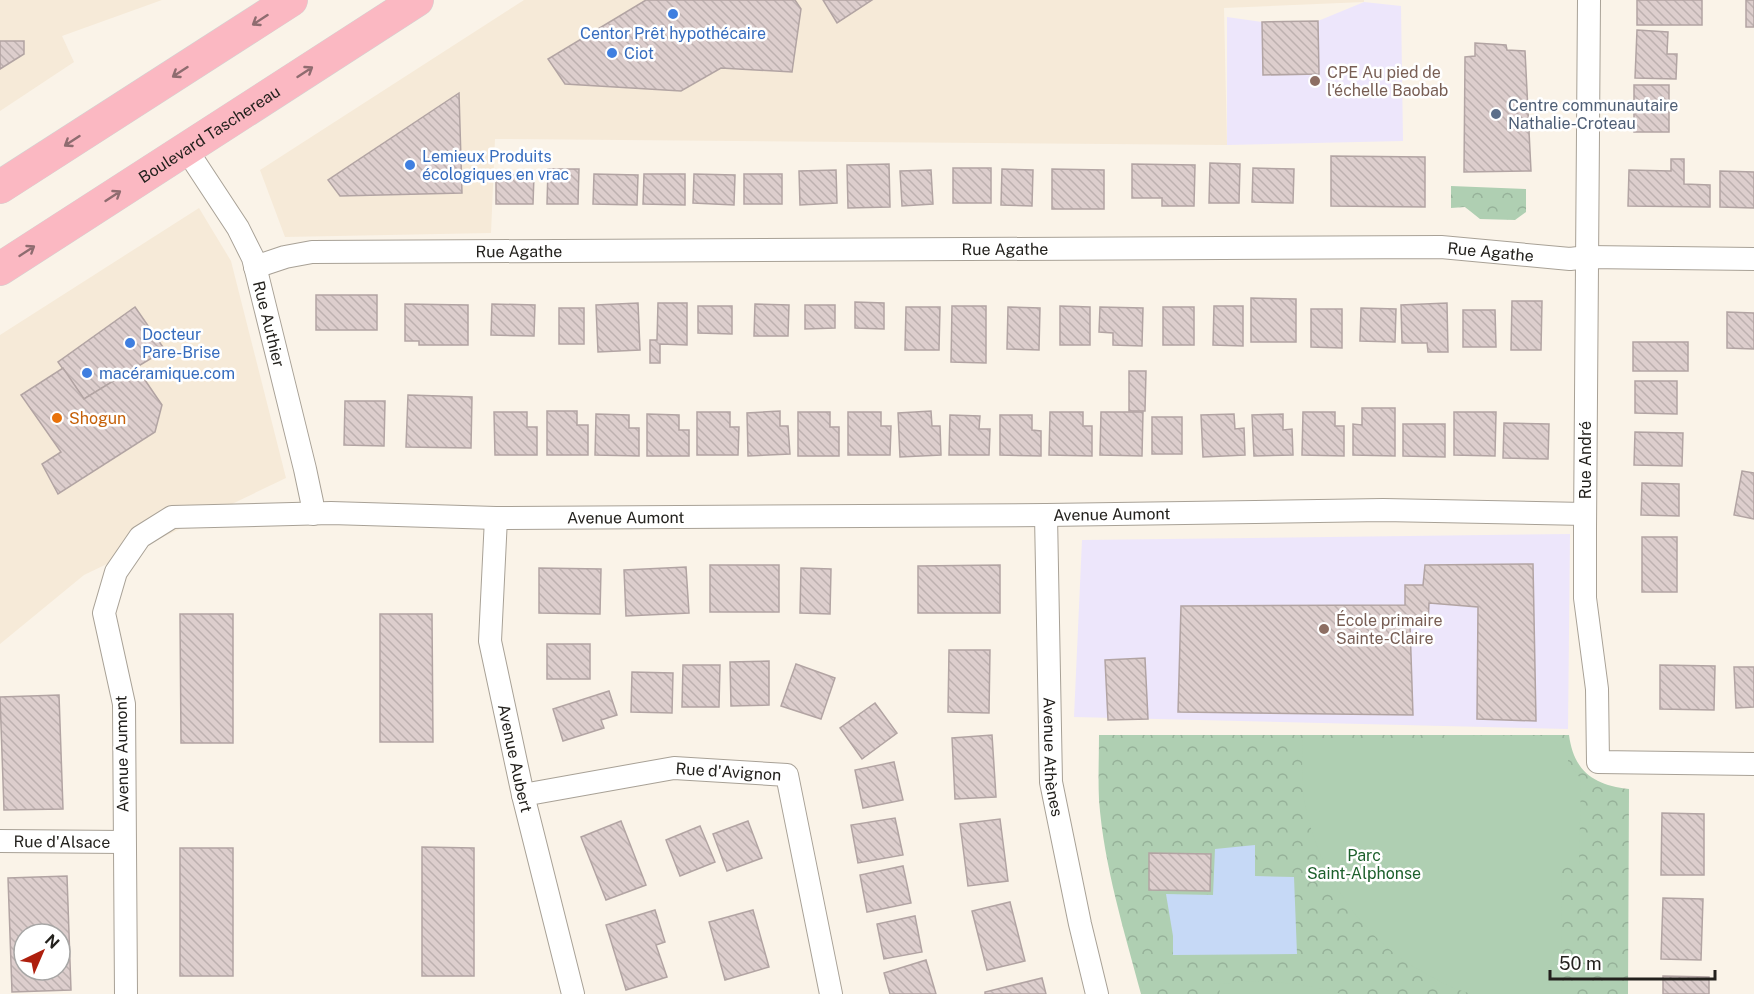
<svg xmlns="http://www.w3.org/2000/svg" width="1754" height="994" font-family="'Public Sans',sans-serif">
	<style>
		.built { fill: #f6ead8 }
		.education { fill: #ede6fb }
		.park { fill: url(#park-crowns) }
		.pitch { fill: #afcfb2 }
		.water { fill: #c6d9f6 }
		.building { fill: url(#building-back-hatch); stroke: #b2a4a3; stroke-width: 1.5; fill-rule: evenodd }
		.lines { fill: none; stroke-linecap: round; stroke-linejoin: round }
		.street-casing { stroke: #a8a196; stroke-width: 24 }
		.primary-casing { stroke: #d3d3d2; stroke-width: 34 }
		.street { stroke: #fff; stroke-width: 22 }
		.primary { stroke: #fbb8c2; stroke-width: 33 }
		.oneway { stroke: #8f6c70 }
		.shop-dot { fill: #3f7fe0; stroke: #fff; stroke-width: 2 }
		.education-dot { fill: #8d6e63; stroke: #fff; stroke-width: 2 }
		.service-dot { fill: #5c6f8a; stroke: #fff; stroke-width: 2 }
		.food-dot { fill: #e8710a; stroke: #fff; stroke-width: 2 }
		.labels { text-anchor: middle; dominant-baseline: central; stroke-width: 5; stroke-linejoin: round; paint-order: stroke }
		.shop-label { font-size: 16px; fill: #366cbe; stroke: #fff; text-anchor: start }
		.education-label { font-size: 16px; fill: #785e54; stroke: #fff; text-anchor: start }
		.service-label { font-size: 16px; fill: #4e5e75; stroke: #fff; text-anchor: start }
		.street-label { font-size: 16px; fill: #23211d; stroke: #fff }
		.food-label { font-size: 16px; fill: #c56008; stroke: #fff; text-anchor: start }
		.park-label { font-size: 16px; fill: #1d602c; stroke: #fff }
	</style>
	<defs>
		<pattern id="park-crowns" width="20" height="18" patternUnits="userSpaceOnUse" patternTransform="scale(1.5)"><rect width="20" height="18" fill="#afcfb2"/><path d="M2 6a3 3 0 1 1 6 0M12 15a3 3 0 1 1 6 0" fill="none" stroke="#96b199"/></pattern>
		<pattern id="building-back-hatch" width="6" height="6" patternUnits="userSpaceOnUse" patternTransform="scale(1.5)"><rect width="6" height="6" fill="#ddcecd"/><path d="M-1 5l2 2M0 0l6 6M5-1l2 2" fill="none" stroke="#bdb1b0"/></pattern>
	</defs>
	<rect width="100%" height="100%" fill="#faf3e8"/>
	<!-- built -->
	<g class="built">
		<path d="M0,0h162l-100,36 12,26 -74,49z"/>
		<path d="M524,0h840v2l-140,6 3,137 -732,-6 -4,94 -206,4 -25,-67z"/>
		<path d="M199,208l32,53 55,217 -202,97 -84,69v-309z"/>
	</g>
	<!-- education -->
	<g class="education">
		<path d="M1364,2l37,4 2,135 -176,4v-128l35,5 56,-1z"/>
		<path d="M1570,534l-2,195 -494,-12 8,-177z"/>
	</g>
	<!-- park -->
	<g class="park">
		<path d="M1451,186l75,3v23l-11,8 -35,-1 -15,-12 -14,1z"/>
		<path d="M1099,735h470c5,37 25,50 60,54l-1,205h-487c-17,-64 -37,-128 -42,-194 -1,-22 0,-44 0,-65z"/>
	</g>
	<!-- pitch -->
	<g class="pitch">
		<path d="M1450,735l100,1 18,21v6l13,16 -2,85h-17l-1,130c-20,0 -40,0 -60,0 -9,0 -18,0 -27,0 -16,-2 -37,-14 -51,-22 -62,-34 -104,-98 -118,-167 -4,-21 -2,-44 -3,-65h147z"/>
		<path d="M1254,981c30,1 58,4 88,13h-122l-1,-10z"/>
	</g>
	<!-- water -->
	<path class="water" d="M1255,845v31l39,1 3,77 -124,1v-19l-7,-42 47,1 2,-46z"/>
	<!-- building -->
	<g class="building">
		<path d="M646,0h149l6,9 -9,63 -71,-4 -40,23 -116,-7 -17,-25z"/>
		<path d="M823,0h49l-35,23z"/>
		<rect x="1637" y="0" width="65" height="25"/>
		<rect x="1746" y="0" width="8" height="27"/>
		<path d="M1318,21l1,53 -56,1 -1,-53z"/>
		<path d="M1637,30l31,2 -1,22h10l-1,25 -41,-1z"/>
		<path d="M0,41h24v13l-24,15z"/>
		<path d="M1475,43l31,2 1,5 18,1 6,120 -67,1 1,-115 10,-1z"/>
		<rect x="1634" y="85" width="35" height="47"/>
		<path d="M459,93l3,100 -122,3 -12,-16z"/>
		<path d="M1331,156l94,1v50l-94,-1z"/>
		<path d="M1671,159h13v25l26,1v22l-82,-1 1,-36 42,1z"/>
		<path d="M1210,163l30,1 -1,39h-30z"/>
		<path d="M889,164l1,43 -42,1 -1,-43z"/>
		<path d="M1132,164l63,1 -1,41h-32v-8h-30z"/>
		<rect x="953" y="168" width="38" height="35"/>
		<path d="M1253,168l41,1 -1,34 -41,-1z"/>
		<path d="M548,169h31l-1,35h-31z"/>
		<path d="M1002,169l31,1 -1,36 -31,-1z"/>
		<path d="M1052,169l52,1v39h-52z"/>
		<path d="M836,170l1,33 -37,2 -1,-34z"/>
		<path d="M931,170l2,34 -31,2 -2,-35z"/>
		<path d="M1720,171l34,1v36l-34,-1z"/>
		<path d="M496,174l38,1 -1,29h-37z"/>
		<path d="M594,174l44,1 -1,30 -44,-1z"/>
		<path d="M644,174h41v31l-42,-1z"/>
		<path d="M694,174l41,1 -1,30 -41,-2z"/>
		<rect x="744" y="174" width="38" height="30"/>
		<rect x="316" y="295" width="61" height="35"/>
		<path d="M1251,298l45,1v43h-45z"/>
		<path d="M1512,301h30l-1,49h-30z"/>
		<path d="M855,302l29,1v26l-29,-1z"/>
		<path d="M638,303l2,47 -42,2 -2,-47z"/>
		<path d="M658,303h29v42l-27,-1v19h-10v-23h7z"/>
		<path d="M1447,303l1,49h-20l-1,-9h-25l-1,-38z"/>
		<path d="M405,304l63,1v40h-49v-4h-14z"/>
		<path d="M492,304l43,1 -1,31 -43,-1z"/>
		<path d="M755,304l34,1 -1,31h-34z"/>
		<path d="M805,305h30v23l-30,1z"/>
		<path d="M698,306h34v28l-34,-1z"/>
		<path d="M952,306h34v57l-35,-1z"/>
		<path d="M1060,306l30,1v38h-30z"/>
		<path d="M1214,306h29v40l-30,-1z"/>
		<path d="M135,307l30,43 -81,49 -26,-37z"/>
		<path d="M906,307h34l-1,43h-34z"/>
		<path d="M1008,307l32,1 -1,42 -32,-1z"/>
		<path d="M1100,307l43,1 -1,38 -29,-1v-12l-14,-1z"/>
		<rect x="1163" y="307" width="31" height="38"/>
		<rect x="559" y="308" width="25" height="36"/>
		<path d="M1361,308l35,1 -1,33 -35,-1z"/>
		<path d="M1311,309h31v39l-31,-1z"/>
		<path d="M1463,310h32l1,37h-33z"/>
		<path d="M1727,312l27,1v36l-27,-1z"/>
		<rect x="1633" y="342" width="55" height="29"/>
		<path d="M136,367l26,38 -7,27 -97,62 -16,-30 19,-12 -40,-57 42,-27 21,31z"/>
		<path d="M1129,371h17l-1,40h-16z"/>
		<path d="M1635,381h42v33l-42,-1z"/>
		<path d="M408,395l64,2 -1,51 -65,-1z"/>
		<path d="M345,401h40l-1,45 -40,-1z"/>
		<path d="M1362,408h33v48l-42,-1v-31l9,1z"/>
		<path d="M547,411h30v14h11v30h-41z"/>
		<path d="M780,411v15h8l2,28 -42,2 -1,-43z"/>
		<path d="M931,411l1,15h8l1,29 -41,2 -2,-44z"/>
		<path d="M494,412h33v15h10v28h-42z"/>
		<path d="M697,412h33v15h9l-1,28h-41z"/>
		<path d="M798,412h32v15h9v29h-41z"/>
		<path d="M848,412h33v14h10l-1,29h-42z"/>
		<path d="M1050,412h33v14h9v30l-43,-1z"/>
		<path d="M1101,412h42l-1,44 -42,-1z"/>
		<path d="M1303,412h32v14h9v30l-42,-1z"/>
		<path d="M1454,412h42l-1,44 -41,-1z"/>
		<path d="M596,414l33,1v13h10v28l-44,-1z"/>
		<path d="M647,414l32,1v15h10v26h-42z"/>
		<path d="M1234,414l1,15 9,-1 1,27 -42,2 -2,-42z"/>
		<path d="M1283,414v16l9,-1 1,26 -39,1 -2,-41z"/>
		<path d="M950,415l30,1 -1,13h11l-1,26h-40z"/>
		<path d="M1000,415h32v15l9,1v25l-41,-1z"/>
		<rect x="1152" y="417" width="30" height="37"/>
		<path d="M1504,423l45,1 -1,35 -45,-1z"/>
		<path d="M1403,424h42v33l-42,-1z"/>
		<path d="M1635,432l48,1 -1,33 -48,-1z"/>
		<path d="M1742,471l12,2v46l-20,-4z"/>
		<path d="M1642,483l37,1v32l-38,-1z"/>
		<rect x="1642" y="537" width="35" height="55"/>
		<path d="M1533,564l3,157 -59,-2 1,-112 -49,-4 -1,23 -18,-1 3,90 -235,-3 3,-106 224,-1v-20h18l2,-20z"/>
		<rect x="710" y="565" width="69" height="47"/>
		<path d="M1000,565v48h-82v-47z"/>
		<path d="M686,567l3,46 -63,3 -2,-46z"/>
		<path d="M539,568l62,1 -1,45 -61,-1z"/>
		<path d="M801,568l30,1 -1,45 -30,-1z"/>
		<path d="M180,614h53v129h-52z"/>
		<path d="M380,614h52l1,128h-53z"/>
		<rect x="547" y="644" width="43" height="35"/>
		<path d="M949,650h41l-1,63 -41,-1z"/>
		<path d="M1145,658l3,61 -40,1 -3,-60z"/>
		<path d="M769,661v44l-38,1 -1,-44z"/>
		<path d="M796,664l39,14 -14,41 -40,-13z"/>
		<path d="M683,665h37l-1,42h-37z"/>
		<path d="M1660,665l55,1 -1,44 -54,-1z"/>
		<path d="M1734,667h20v40l-18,1z"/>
		<path d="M632,672l41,1 -1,40 -41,-1z"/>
		<path d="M609,691l8,24 -16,5 3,8 -41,13 -10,-32z"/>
		<path d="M59,695l4,114 -59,1 -4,-113z"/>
		<path d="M875,703l22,30 -35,26 -22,-31z"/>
		<path d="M992,735l4,62 -41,2 -3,-61z"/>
		<path d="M894,762l9,38 -40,8 -8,-38z"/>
		<path d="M1662,813l42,1v61h-43z"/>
		<path d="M895,818l8,37 -45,8 -7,-38z"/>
		<path d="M1000,819l8,62 -40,5 -8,-62z"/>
		<path d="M621,821l25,64 -40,15 -25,-63z"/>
		<path d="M748,821l14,37 -35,13 -14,-37z"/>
		<path d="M700,826l15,36 -35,14 -14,-36z"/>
		<path d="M422,847l52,1v128h-52z"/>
		<rect x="180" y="848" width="53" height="128"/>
		<path d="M1149,853l62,1 -1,37 -61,-1z"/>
		<path d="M903,866l8,37 -44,9 -7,-37z"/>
		<path d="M67,876l4,114 -59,2 -4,-114zM24,934h36v36h-36z"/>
		<path d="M1663,898l40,1 -2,61 -40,-1z"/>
		<path d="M1010,902l15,59 -38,9 -15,-59z"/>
		<path d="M655,910l10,32 -9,3 11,32 -41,13 -20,-65z"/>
		<path d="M753,910l16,57 -44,13 -16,-58z"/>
		<path d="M915,916l7,36 -38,7 -7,-35z"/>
		<path d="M926,960l10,34h-46l-6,-21z"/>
		<path d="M1663,976l46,1v17h-46z"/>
		<path d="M1042,978l4,16h-61v-2z"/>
	</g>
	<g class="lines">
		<defs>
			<g id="street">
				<path d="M1589,0l-4,529v69l12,91 1,73 156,2"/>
				<path id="s1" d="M186,149l52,79 15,30 52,211 7,33 1,12"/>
				<path id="s2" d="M255,267l30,-10 27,-5 1129,-5 129,12 17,-2 167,2"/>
				<path id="s3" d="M1046,515l5,267 29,142 17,70"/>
				<path id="s4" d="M496,518l-6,123 33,154 50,199"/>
				<path id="s5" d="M523,795l151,-27 113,7 44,219"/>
				<path id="s6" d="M0,841l124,1"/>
				<path id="s7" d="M126,994l-2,-290 -20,-91 12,-41 24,-35 32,-20 159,-4 165,5 550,-3 337,-5 202,4"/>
			</g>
			<g id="primary">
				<path d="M0,187l291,-187"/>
				<path id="s8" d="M0,269l417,-269"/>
			</g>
		</defs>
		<!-- street casing -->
		<use href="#street" class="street-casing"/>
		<!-- primary casing -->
		<use href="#primary" class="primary-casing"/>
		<!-- street -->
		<use href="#street" class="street"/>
		<!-- primary -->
		<use href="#primary" class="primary"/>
	</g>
	<!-- one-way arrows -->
	<defs><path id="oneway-shaft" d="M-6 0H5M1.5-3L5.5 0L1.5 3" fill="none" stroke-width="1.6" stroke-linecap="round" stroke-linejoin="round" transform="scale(1.5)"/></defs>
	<g class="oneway">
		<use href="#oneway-shaft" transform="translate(260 20) rotate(147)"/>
		<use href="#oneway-shaft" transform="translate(180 72) rotate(147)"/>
		<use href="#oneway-shaft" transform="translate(305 72) rotate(-33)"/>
		<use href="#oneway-shaft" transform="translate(72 141) rotate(147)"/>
		<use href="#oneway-shaft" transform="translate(113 196) rotate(-33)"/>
		<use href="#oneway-shaft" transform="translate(27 251) rotate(-33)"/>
	</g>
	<!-- markers -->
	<g class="shop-dot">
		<circle cx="673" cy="14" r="6"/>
		<circle cx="612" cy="53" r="6"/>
		<circle cx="410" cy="165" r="6"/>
		<circle cx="130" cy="343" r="6"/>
		<circle cx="87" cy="373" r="6"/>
	</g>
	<g class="education-dot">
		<circle cx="1315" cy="81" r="6"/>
		<circle cx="1324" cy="629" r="6"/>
	</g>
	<circle class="service-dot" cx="1496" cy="114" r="6"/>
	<circle class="food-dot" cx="57" cy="418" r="6"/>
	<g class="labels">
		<!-- shop labels -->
		<g class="shop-label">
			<text x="673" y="33" text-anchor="middle">Centor Prêt hypothécaire</text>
			<text x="624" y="53">Ciot</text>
			<text x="422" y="156">Lemieux Produits<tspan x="422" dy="18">écologiques en vrac</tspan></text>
			<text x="142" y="334">Docteur<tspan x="142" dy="18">Pare-Brise</tspan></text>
			<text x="99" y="373">macéramique.com</text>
		</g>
		<!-- education labels -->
		<g class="education-label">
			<text x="1327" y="72">CPE Au pied de<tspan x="1327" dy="18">l'échelle Baobab</tspan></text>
			<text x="1336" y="620">École primaire<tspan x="1336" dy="18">Sainte-Claire</tspan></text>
		</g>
		<!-- service labels -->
		<g class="service-label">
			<text x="1508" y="105">Centre communautaire<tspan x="1508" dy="18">Nathalie-Croteau</tspan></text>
		</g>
		<!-- street labels -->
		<g class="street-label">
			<text stroke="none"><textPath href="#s8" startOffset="249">Boulevard Taschereau</textPath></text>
			<text stroke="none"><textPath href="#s2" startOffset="752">Rue Agathe</textPath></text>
			<text stroke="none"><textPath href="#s2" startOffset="266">Rue Agathe</textPath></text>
			<text stroke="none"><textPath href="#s2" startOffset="1238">Rue Agathe</textPath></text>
			<text stroke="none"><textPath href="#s1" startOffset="196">Rue Authier</textPath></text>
			<text transform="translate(1585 460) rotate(-90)">Rue André</text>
			<text stroke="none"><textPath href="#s7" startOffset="1446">Avenue Aumont</textPath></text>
			<text stroke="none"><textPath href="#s7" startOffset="960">Avenue Aumont</textPath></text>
			<text transform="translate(122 754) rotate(-91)">Avenue Aumont</text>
			<text stroke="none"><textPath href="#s3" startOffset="242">Avenue Athènes</textPath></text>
			<text stroke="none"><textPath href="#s4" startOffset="243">Avenue Aubert</textPath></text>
			<text stroke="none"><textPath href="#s5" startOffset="208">Rue d'Avignon</textPath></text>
			<text stroke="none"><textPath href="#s6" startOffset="62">Rue d'Alsace</textPath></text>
		</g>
		<!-- food labels -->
		<g class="food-label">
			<text x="69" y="418">Shogun</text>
		</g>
		<!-- park labels -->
		<g class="park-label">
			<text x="1364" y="855">Parc<tspan x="1364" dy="18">Saint-Alphonse</tspan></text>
		</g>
	</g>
	<!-- north arrow -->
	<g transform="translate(42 952) rotate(44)"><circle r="28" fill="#ffffff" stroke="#a7a6a5" stroke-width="1.5"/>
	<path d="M0-4.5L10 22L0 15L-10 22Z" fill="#ae1f0d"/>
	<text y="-9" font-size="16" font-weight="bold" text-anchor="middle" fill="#23211d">N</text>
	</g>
	<!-- scale -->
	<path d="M1550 970v9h165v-9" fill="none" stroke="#23211d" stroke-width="3"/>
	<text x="1559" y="970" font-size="18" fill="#23211d" stroke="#ffffff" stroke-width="4.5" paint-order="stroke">50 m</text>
</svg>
